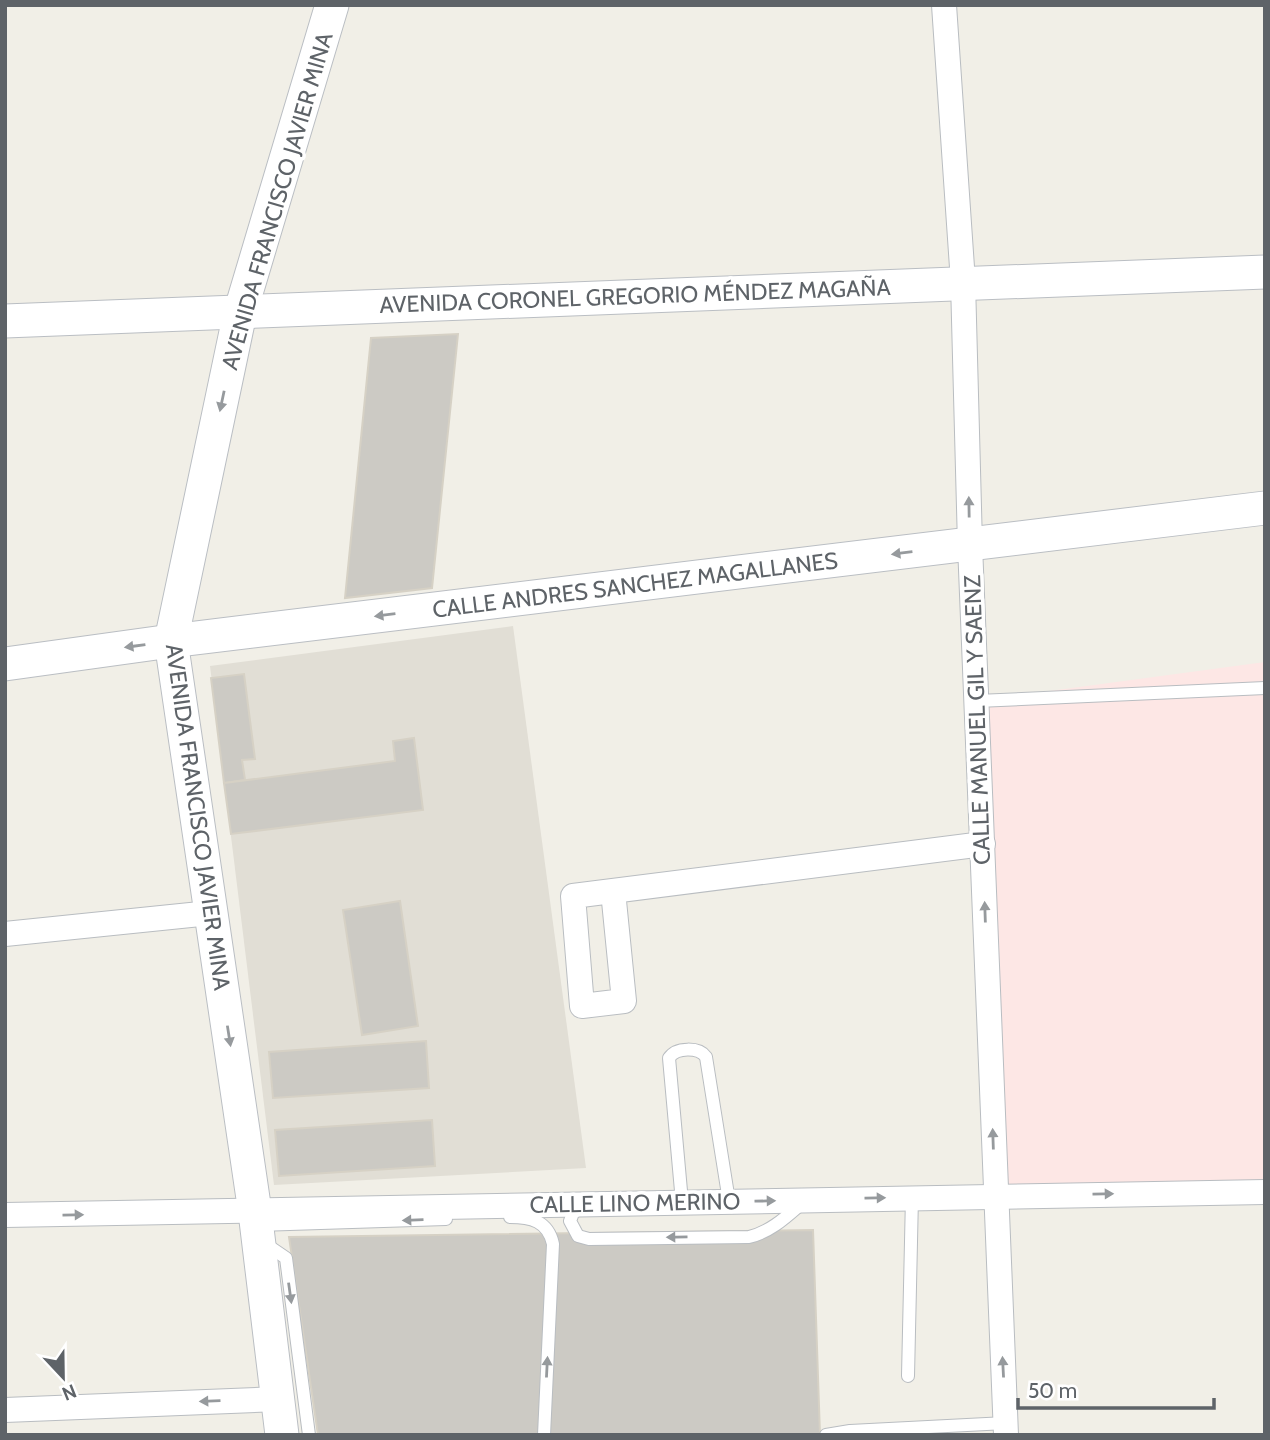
<svg xmlns="http://www.w3.org/2000/svg" width="1270" height="1440" font-family="Cabin,sans-serif">
	<style>
		.education { fill: #e1ded5 }
		.medical { fill: #fde7e5 }
		.building { fill: #cccac4; stroke: #d6d1c5; stroke-width: 2 }
		.lines { fill: none; stroke-linecap: round; stroke-linejoin: round }
		.lane-casing { stroke: #b9bdc1; stroke-width: 14 }
		.street-casing { stroke: #b9bdc1; stroke-width: 26 }
		.secondary-casing { stroke: #babec3; stroke-width: 35 }
		.lane { stroke: #fff; stroke-width: 12 }
		.street { stroke: #fff; stroke-width: 24 }
		.secondary { stroke: #fff; stroke-width: 33 }
		.oneway { fill: #969a9d }
		.labels { text-anchor: middle; dominant-baseline: central; stroke-width: 7; stroke-linejoin: round; paint-order: stroke }
		.street-label { font-size: 23px; fill: #5e6368; stroke: #fff }
	</style>
	<rect width="100%" height="100%" fill="#f1efe7"/>
	<!-- education -->
	<path class="education" d="M513,626l73,542 -312,17 -64,-519z"/>
	<!-- medical -->
	<path class="medical" d="M1265,662v520l-261,5 -22,-487z"/>
	<!-- building -->
	<g class="building">
		<path d="M458,334l-26,254 -87,10 26,-260z"/>
		<path d="M244,674l11,85 -13,1 3,20 -21,3 -13,-105z"/>
		<path d="M414,738l9,72 -192,24 -7,-51 171,-22 -2,-20z"/>
		<path d="M400,901l18,125 -56,9 -19,-125z"/>
		<path d="M426,1041l3,47 -156,10 -4,-46z"/>
		<path d="M432,1120l3,46 -156,10 -4,-46z"/>
		<path d="M813,1230l7,205h-502l-29,-198z"/>
	</g>
	<g class="lines">
		<defs>
			<g id="lane">
				<path d="M977,701l288,-13"/>
				<path d="M682,1202l-13,-144c7,-11 30,-11 37,-1l23,144"/>
				<path d="M583,1206l-10,7 -3,8 8,15 11,3 160,-2c21,-5 36,-19 52,-33"/>
				<path d="M510,1217c21,0 38,4 43,27l-9,191"/>
				<path d="M258,1225l188,-6"/>
				<path d="M264,1243l22,15 23,177"/>
				<path d="M908,1376l4,-179"/>
				<path d="M826,1435l24,-4 156,-8"/>
			</g>
			<g id="street">
				<path d="M944,5l19,277 7,263 36,890"/>
				<path d="M613,891l11,110 -42,5 -9,-110 410,-52"/>
				<path d="M5,934l205,-21"/>
				<path d="M5,1215l1260,-23"/>
				<path d="M5,1410l273,-11"/>
			</g>
			<g id="secondary">
				<path d="M5,321l1260,-49"/>
				<path d="M5,664l166,-23 1094,-133"/>
				<path d="M282,1435l-27,-223 -84,-571 69,-328 92,-308"/>
			</g>
		</defs>
		<!-- lane casing -->
		<use href="#lane" class="lane-casing"/>
		<!-- street casing -->
		<use href="#street" class="street-casing"/>
		<!-- secondary casing -->
		<use href="#secondary" class="secondary-casing"/>
		<!-- lane -->
		<use href="#lane" class="lane"/>
		<!-- street -->
		<use href="#street" class="street"/>
		<!-- secondary -->
		<use href="#secondary" class="secondary"/>
	</g>
	<!-- one-way arrows -->
	<defs><path id="oneway-solid" d="M-6-.8H1V-3.2L6.5 0L1 3.2V.8H-6Z" transform="scale(1.75)"/></defs>
	<g class="oneway">
		<use href="#oneway-solid" transform="translate(222 401) rotate(102)"/>
		<use href="#oneway-solid" transform="translate(969 507) rotate(-91)"/>
		<use href="#oneway-solid" transform="translate(902 553) rotate(173)"/>
		<use href="#oneway-solid" transform="translate(385 615) rotate(173)"/>
		<use href="#oneway-solid" transform="translate(135 646) rotate(172)"/>
		<use href="#oneway-solid" transform="translate(985 912) rotate(-92)"/>
		<use href="#oneway-solid" transform="translate(229 1036) rotate(81)"/>
		<use href="#oneway-solid" transform="translate(993 1139) rotate(-92)"/>
		<use href="#oneway-solid" transform="translate(1103 1194) rotate(-1)"/>
		<use href="#oneway-solid" transform="translate(875 1198) rotate(-1)"/>
		<use href="#oneway-solid" transform="translate(765 1201) rotate(-1)"/>
		<use href="#oneway-solid" transform="translate(73 1215) rotate(-1)"/>
		<use href="#oneway-solid" transform="translate(413 1220) rotate(178)"/>
		<use href="#oneway-solid" transform="translate(677 1237) rotate(179)"/>
		<use href="#oneway-solid" transform="translate(290 1293) rotate(82)"/>
		<use href="#oneway-solid" transform="translate(547 1367) rotate(-87)"/>
		<use href="#oneway-solid" transform="translate(1003 1367) rotate(-93)"/>
		<use href="#oneway-solid" transform="translate(210 1401) rotate(178)"/>
	</g>
	<g class="labels">
		<!-- street labels -->
		<g class="street-label">
			<text transform="translate(277 201) rotate(-74)">AVENIDA FRANCISCO JAVIER MINA</text>
			<text transform="translate(635 296) rotate(-2)">AVENIDA CORONEL GREGORIO MÉNDEZ MAGAÑA</text>
			<text transform="translate(635 585) rotate(-7)">CALLE ANDRES SANCHEZ MAGALLANES</text>
			<text transform="translate(977 720) rotate(-92)">CALLE MANUEL GIL Y SAENZ</text>
			<text transform="translate(198 817) rotate(82)">AVENIDA FRANCISCO JAVIER MINA</text>
			<text transform="translate(635 1203) rotate(-1)">CALLE LINO MERINO</text>
		</g>
	</g>
	<!-- border -->
	<rect width="1270" height="1440" fill="none" stroke="#5e6368" stroke-width="14"/>
	<!-- north arrow -->
	<g transform="translate(63 1377) rotate(158)" stroke="#ffffff" stroke-width="5" paint-order="stroke">
	<path d="M0-5L12 26L0 18L-12 26Z" fill="#5e6368"/>
	<text y="-10" font-size="19" font-weight="bold" text-anchor="middle" fill="#5e6368">N</text>
	</g>
	<!-- scale -->
	<path d="M1018 1398v10h196v-10" fill="none" stroke="#5e6368" stroke-width="3.5"/>
	<text x="1028" y="1398" font-size="21" fill="#5e6368" stroke="#ffffff" stroke-width="5" paint-order="stroke">50 m</text>
</svg>
